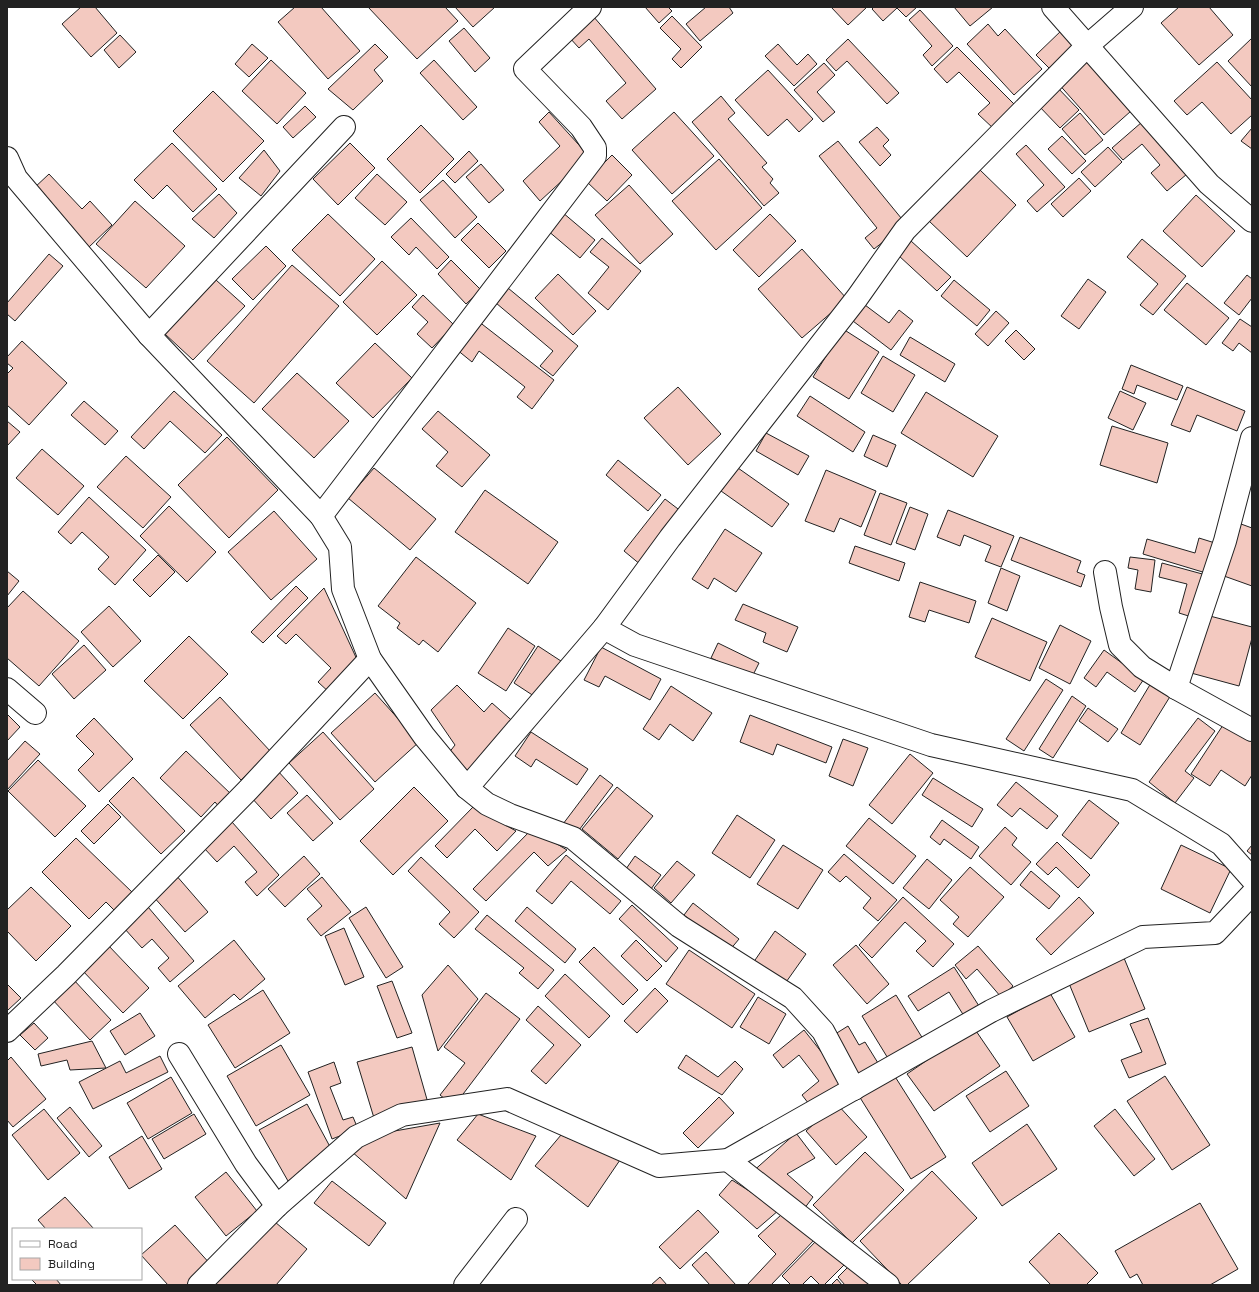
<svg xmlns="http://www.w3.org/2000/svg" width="1259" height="1292" font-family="'Space Grotesk',sans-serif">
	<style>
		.building { fill: #f3c9c0; stroke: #222 }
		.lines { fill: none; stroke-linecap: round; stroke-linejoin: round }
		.street-casing { stroke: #222; stroke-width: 24 }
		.street { stroke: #fff; stroke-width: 22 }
	</style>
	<rect width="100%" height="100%" fill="#fff"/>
	<!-- building -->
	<g class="building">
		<path d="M81,7h14l22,26 -26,24 -29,-33z"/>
		<path d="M295,7h26l39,44 -32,28 -50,-57z"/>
		<path d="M368,7h77l13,14 -41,38z"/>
		<path d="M455,7h40l-22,20z"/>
		<path d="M645,7h23l4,4 -13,12z"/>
		<path d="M706,7h23l4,6 -33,28 -14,-17z"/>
		<path d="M831,7h36l-19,18z"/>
		<path d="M874,7h43l-11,10 -9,-9 -14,13 -11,-12z"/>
		<path d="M954,7h39l-23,19z"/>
		<path d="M1179,7h30l24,28 -34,30 -38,-42z"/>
		<path d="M920,10l33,36 -21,20 -9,-11 9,-9 -23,-26z"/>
		<path d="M593,16l63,73 -34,30 -16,-18 20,-18 -37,-44 -10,9 -10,-11z"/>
		<path d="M672,16l30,31 -21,21 -9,-9 9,-10 -21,-21z"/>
		<path d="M988,24l10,12 7,-7 37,40 -28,26 -47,-51z"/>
		<path d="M464,28l26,30 -15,14 -26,-31z"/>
		<path d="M1063,29l16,18 -26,25 -17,-17z"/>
		<path d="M120,35l16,17 -17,16 -15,-18z"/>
		<path d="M1252,38v49l-24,-26z"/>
		<path d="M848,39l51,54 -12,11 -40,-43 -11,10 -10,-11z"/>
		<path d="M252,44l16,14 -19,19 -14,-13z"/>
		<path d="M375,44l13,13 -14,13 9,11 -30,29 -25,-21z"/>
		<path d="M778,44l19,21 11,-11 9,10 -23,22 -29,-30z"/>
		<path d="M957,47l60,60 -23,22 -16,-15 12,-11 -31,-31 -12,11 -13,-14z"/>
		<path d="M1083,57l48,54 -27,24 -48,-54z"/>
		<path d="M271,60l35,33 -29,31 -35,-33z"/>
		<path d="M434,60l43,47 -14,13 -43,-47z"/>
		<path d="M1217,62l35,38v15l-21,19 -29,-32 -15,13 -13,-14z"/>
		<path d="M824,63l11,12 -18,17 18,20 -12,10 -29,-32z"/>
		<path d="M768,70l45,49 -14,13 -12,-13 -19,17 -33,-36z"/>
		<path d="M1056,86l23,24 -19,18 -23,-24z"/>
		<path d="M213,91l51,50 -41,41 -50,-51z"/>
		<path d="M721,96l14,17 -7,6 39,44 -5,4 11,12 -3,4 9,10 -15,13 -72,-84z"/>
		<path d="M305,106l11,11 -23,21 -10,-11z"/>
		<path d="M549,112l40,44 -49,45 -17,-20 37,-35 -21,-24z"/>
		<path d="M674,112l40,44 -42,38 -40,-44z"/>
		<path d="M1080,113l23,27 -18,15 -23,-26z"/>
		<path d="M1142,122l45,52 -20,17 -16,-18 9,-8 -18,-21 -19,16 -11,-12z"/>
		<path d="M421,125l33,34 -34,34 -33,-34z"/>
		<path d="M877,127l12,13 -6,6 8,9 -11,11 -21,-24z"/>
		<path d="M1252,128v21l-11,-8z"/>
		<path d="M1062,136l24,25 -14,13 -24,-25z"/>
		<path d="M838,141l68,83 -32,25 -9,-11 12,-10 -58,-72z"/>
		<path d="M172,143l45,46 -24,23 -26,-27 -14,14 -19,-19z"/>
		<path d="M350,143l25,25 -37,37 -25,-26z"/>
		<path d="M1026,145l39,42 -28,25 -10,-11 17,-16 -28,-31z"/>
		<path d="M1108,147l14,15 -27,25 -14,-15z"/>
		<path d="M264,150l16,21 -19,25 -22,-18z"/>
		<path d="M469,151l9,10 -23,22 -9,-9z"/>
		<path d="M612,155l20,20 -25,26 -21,-20z"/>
		<path d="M719,159l43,49 -46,42 -44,-49z"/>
		<path d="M481,164l23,26 -15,13 -23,-26z"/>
		<path d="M979,169l37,36 -49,52 -38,-36z"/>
		<path d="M49,174l33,35 8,-8 22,24 -23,22 -56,-58z"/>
		<path d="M377,174l30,28 -22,23 -30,-27z"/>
		<path d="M1079,178l12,13 -28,26 -12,-13z"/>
		<path d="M443,180l34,37 -22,21 -35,-38z"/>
		<path d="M629,185l44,49 -33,30 -45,-49z"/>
		<path d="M219,194l18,19 -23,25 -22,-19z"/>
		<path d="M1196,195l39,36 -33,36 -39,-36z"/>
		<path d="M135,201l50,45 -39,42 -50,-44z"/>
		<path d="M562,212l33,28 -15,18 -33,-28z"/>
		<path d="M328,214l47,45 -35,37 -48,-46z"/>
		<path d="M770,214l26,27 -37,36 -26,-27z"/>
		<path d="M411,218l38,39 -12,12 -21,-22 -7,8 -18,-18z"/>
		<path d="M478,223l28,28 -17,17 -28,-28z"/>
		<path d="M602,238l39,33 -33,39 -20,-17 21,-26 -19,-15z"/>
		<path d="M1142,239l44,37 -33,39 -13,-10 18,-21 -31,-27z"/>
		<path d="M911,241l40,36 -14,14 -39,-36z"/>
		<path d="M266,246l20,20 -33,34 -21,-21z"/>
		<path d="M802,249l45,50 -45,39 -44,-49z"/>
		<path d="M49,254l14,12 -48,55 -8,-7v-11z"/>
		<path d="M451,260l30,30 -15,14 -28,-30z"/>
		<path d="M382,261l35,34 -40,40 -34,-33z"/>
		<path d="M292,265l47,41 -85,97 -47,-42z"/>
		<path d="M558,274l38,37 -23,24 -38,-37z"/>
		<path d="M1247,275l5,4v19l-13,17 -15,-12z"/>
		<path d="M1088,279l18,13 -27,37 -18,-13z"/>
		<path d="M216,280l29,26 -52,54 -28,-26z"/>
		<path d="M954,280l36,30 -13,16 -36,-30z"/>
		<path d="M1187,283l42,35 -23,27 -42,-35z"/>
		<path d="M508,288l70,58 -25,30 -13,-10 13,-15 -57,-48z"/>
		<path d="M423,295l31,30 -22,23 -15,-14 11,-12 -16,-15z"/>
		<path d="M861,302l28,21 10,-13 14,11 -22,29 -42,-32z"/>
		<path d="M996,311l13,12 -21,23 -13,-12z"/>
		<path d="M1240,319l12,8v26l-13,-10 -6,8 -11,-8z"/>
		<path d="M478,321l76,59 -22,29 -15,-12 8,-10 -46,-36 -7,11 -16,-13z"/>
		<path d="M843,329l36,23 -30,47 -36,-22z"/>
		<path d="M1016,330l19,19 -11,11 -19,-19z"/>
		<path d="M910,337l45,27 -10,18 -45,-27z"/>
		<path d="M22,341l45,42 -38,42 -22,-20v-31l6,-6 -6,-5v-6z"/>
		<path d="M375,343l37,35 -39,40 -37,-35z"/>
		<path d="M883,356l32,19 -22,37 -32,-19z"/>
		<path d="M1131,365l52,21 -6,14 -40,-15 -3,9 -12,-5z"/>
		<path d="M297,373l52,48 -35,37 -52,-49z"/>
		<path d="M678,387l43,47 -33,31 -44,-47z"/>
		<path d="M1187,387l58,24 -8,20 -40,-16 -7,17 -19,-7z"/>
		<path d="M174,391l48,44 -17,18 -35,-32 -26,28 -13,-12z"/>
		<path d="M1120,391l26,12 -13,27 -25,-12z"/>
		<path d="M926,392l72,44 -25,41 -72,-44z"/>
		<path d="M810,396l55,36 -12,20 -56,-36z"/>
		<path d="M84,401l34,30 -13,14 -34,-30z"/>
		<path d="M438,411l52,44 -28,32 -26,-21 12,-14 -26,-23z"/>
		<path d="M7,421l13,11 -13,14z"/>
		<path d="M1112,426l56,17 -11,40 -57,-18z"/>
		<path d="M766,433l43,23 -11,19 -42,-24z"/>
		<path d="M873,435l23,10 -9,22 -23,-11z"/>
		<path d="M227,437l51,53 -49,48 -51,-53z"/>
		<path d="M42,449l42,37 -26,29 -42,-37z"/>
		<path d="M126,456l45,41 -28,31 -46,-41z"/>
		<path d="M618,460l43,35 -13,16 -42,-36z"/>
		<path d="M374,468l62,51 -26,31 -62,-52z"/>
		<path d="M738,468l51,36 -17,23 -51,-36z"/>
		<path d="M826,470l50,21 -15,36 -21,-9 -6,14 -29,-11z"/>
		<path d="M485,490l73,52 -30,42 -73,-52z"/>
		<path d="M880,493l27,10 -16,42 -27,-10z"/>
		<path d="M89,497l57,53 -31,35 -17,-16 11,-12 -27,-25 -11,12 -13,-12z"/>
		<path d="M665,499l17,13 -41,53 -17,-14z"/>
		<path d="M169,506l47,46 -29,30 -47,-46z"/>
		<path d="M910,507l18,7 -13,36 -19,-7z"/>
		<path d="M948,510l66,26 -13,31 -16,-6 6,-15 -27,-11 -4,11 -23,-9z"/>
		<path d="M274,511l43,48 -46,41 -43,-48z"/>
		<path d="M1241,524l11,4v58l-28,-10z"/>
		<path d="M725,529l37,24 -26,39 -22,-14 -6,11 -16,-10z"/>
		<path d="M1020,537l61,24 -4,11 8,3 -4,12 -70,-27z"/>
		<path d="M1199,538l16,5 -9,30 -63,-19 4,-15 48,14z"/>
		<path d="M855,546l50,17 -6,18 -50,-18z"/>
		<path d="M158,555l17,17 -25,25 -17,-17z"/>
		<path d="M416,557l60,46 -38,49 -15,-12 -4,5 -22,-17 3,-5 -22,-17z"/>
		<path d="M1130,557l25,3 -4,32 -16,-3 3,-19 -10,-2z"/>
		<path d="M1162,563l44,12 -11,43 -16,-5 8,-29 -28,-7z"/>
		<path d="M1001,568l19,8 -13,35 -19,-8z"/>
		<path d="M7,571l12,10 -12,15z"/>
		<path d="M920,582l56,19 -7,22 -40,-13 -4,12 -16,-5z"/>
		<path d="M296,586l12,12 -45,45 -12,-11z"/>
		<path d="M324,588l36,78 -29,28 -13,-12 13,-14 -35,-34 -10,10 -9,-8z"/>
		<path d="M23,591l56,50 -40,45 -32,-28v-50z"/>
		<path d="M743,604l55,23 -11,25 -24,-10 3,-9 -31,-13z"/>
		<path d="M109,606l32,35 -28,26 -32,-35z"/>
		<path d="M1206,615l46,12v11l-13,48 -48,-13z"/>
		<path d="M992,618l55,24 -17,39 -55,-24z"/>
		<path d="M1060,625l31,16 -21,43 -31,-16z"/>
		<path d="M508,628l27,18 -29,45 -28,-18z"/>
		<path d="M189,636l39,38 -45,45 -39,-38z"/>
		<path d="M718,643l41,20 -7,14 -41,-19z"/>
		<path d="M84,645l22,25 -32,29 -22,-25z"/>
		<path d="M538,646l26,17 -24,37 -26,-17z"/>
		<path d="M601,647l60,32 -11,21 -45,-24 -6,11 -15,-7z"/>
		<path d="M1104,650l40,29 -9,13 -28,-20 -11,15 -12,-9z"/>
		<path d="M1046,679l17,11 -39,61 -18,-12z"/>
		<path d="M1151,683l20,12 -31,50 -19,-12z"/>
		<path d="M457,685l27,27 8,-9 25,22 -44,51 -25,-22 7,-9 -24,-35z"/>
		<path d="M671,686l41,27 -19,28 -23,-17 -11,16 -16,-11z"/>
		<path d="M375,693l44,49 -44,40 -44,-49z"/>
		<path d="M1072,696l14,10 -33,52 -14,-9z"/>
		<path d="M220,697l51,55 -30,28 -51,-55z"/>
		<path d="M1088,708l30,21 -10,13 -29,-21z"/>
		<path d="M7,714l13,13 -13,14z"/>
		<path d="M750,715l82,32 -6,16 -49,-19 -4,11 -33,-13z"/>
		<path d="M94,718l39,41 -34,33 -21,-22 16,-16 -18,-18z"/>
		<path d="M1198,718l17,13 -30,40 9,7 -19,25 -26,-21z"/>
		<path d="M1225,722l27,17v36l-7,11 -24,-16 -11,16 -19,-12z"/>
		<path d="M323,732l51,57 -34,31 -51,-57z"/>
		<path d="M531,732l57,37 -11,16 -41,-26 -5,8 -16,-11z"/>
		<path d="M843,739l25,9 -15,38 -24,-10z"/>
		<path d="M25,741l15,13 -33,36v-29z"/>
		<path d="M186,751l46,44 -12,13 -5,-6 -14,15 -41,-39z"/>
		<path d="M910,754l23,19 -41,51 -23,-19z"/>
		<path d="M38,760l48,46 -31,31 -47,-46z"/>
		<path d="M277,770l21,23 -27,26 -21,-23z"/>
		<path d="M600,775l13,10 -37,49 -13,-10z"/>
		<path d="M133,777l52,54 -24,23 -52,-53z"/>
		<path d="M933,778l50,31 -11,18 -50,-32z"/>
		<path d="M1016,782l42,34 -11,13 -27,-21 -8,9 -15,-12z"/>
		<path d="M414,787l34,34 -55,54 -33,-34z"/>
		<path d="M617,787l36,29 -35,43 -36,-30z"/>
		<path d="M307,795l26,28 -20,18 -26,-28z"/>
		<path d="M1089,800l30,23 -28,36 -29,-24z"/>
		<path d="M108,804l13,13 -27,27 -13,-13z"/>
		<path d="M473,807l43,24 -19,20 -22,-22 -28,29 -12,-12z"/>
		<path d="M737,815l38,25 -25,38 -38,-25z"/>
		<path d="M869,818l47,38 -23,28 -47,-38z"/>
		<path d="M942,820l37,27 -8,12 -27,-20 -4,6 -10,-8z"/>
		<path d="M232,822l47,53 -22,21 -12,-14 12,-10 -23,-26 -17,16 -13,-14z"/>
		<path d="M1005,827l12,11 -5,7 19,17 -20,23 -32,-29z"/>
		<path d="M532,829l35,21 -19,16 -14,-14 -48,49 -13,-12z"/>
		<path d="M76,838l57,55 -18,18 -9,-9 -17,17 -47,-47z"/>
		<path d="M1057,842l33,33 -12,13 -22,-21 -8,8 -12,-11z"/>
		<path d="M783,845l40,25 -25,39 -41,-25z"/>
		<path d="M1181,845l50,24 -21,44 -49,-24z"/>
		<path d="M1252,845v10l-5,-4z"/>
		<path d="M844,854l53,46 -19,21 -15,-13 8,-10 -25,-22 -6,6 -12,-10z"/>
		<path d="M566,855l55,46 -11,13 -39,-33 -19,23 -16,-13z"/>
		<path d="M304,856l16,18 -35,33 -17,-18z"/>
		<path d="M635,856l26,19 -10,14 -25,-20z"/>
		<path d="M421,857l58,55 -25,26 -15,-14 11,-12 -42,-41z"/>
		<path d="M927,859l25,21 -23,29 -26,-21z"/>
		<path d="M677,861l18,14 -24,28 -17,-15z"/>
		<path d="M970,867l34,30 -36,40 -15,-13 6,-7 -19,-17z"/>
		<path d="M1031,871l29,25 -11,13 -29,-24z"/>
		<path d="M175,874l33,38 -23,20 -33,-37z"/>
		<path d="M322,877l29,35 -30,24 -14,-17 15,-13 -15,-17z"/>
		<path d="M31,887l40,39 -35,35 -29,-30v-21z"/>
		<path d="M903,897l51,47 -21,23 -17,-16 10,-10 -21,-19 -33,36 -13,-13z"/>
		<path d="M1079,897l15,16 -43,42 -15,-16z"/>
		<path d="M693,903l46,36 -10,12 -45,-36z"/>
		<path d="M632,905l46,43 -12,14 -47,-43z"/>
		<path d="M148,907l46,54 -24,21 -12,-14 11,-10 -17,-19 -10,9 -18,-20z"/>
		<path d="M366,907l37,60 -17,11 -37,-60z"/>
		<path d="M527,907l49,42 -11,14 -50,-42z"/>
		<path d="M487,915l67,55 -16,19 -19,-16 5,-5 -49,-39z"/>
		<path d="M344,928l20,49 -19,8 -20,-49z"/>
		<path d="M775,931l31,23 -22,31 -31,-22z"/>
		<path d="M234,940l31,39 -25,21 -6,-6 -29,24 -27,-32z"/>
		<path d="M636,940l26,26 -15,15 -26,-25z"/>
		<path d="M107,944l42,44 -26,25 -42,-44z"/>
		<path d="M856,945l33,39 -22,20 -34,-39z"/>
		<path d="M978,946l35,40 -12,11 -24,-28 -11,10 -11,-14z"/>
		<path d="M594,947l44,43 -15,15 -44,-43z"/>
		<path d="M689,950l66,44 -23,34 -66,-44z"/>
		<path d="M1124,958l21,51 -56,23 -21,-51z"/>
		<path d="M448,965l30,34 -40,52 -16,-56z"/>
		<path d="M954,967l25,39 -15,10 -15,-24 -31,19 -10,-15z"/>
		<path d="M565,974l45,42 -21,22 -44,-42z"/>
		<path d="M73,979l38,41 -21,20 -39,-42z"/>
		<path d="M392,981l20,52 -15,5 -20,-52z"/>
		<path d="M7,984l14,14 -13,12 -1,-1z"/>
		<path d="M655,988l13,13 -31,32 -13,-12z"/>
		<path d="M263,990l27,43 -55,35 -27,-43z"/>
		<path d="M486,993l34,26 -66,87 -14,-11 25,-32 -21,-16z"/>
		<path d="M1050,993l25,44 -42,24 -26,-44z"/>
		<path d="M896,995l27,44 -34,21 -27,-44z"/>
		<path d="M758,997l28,17 -17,30 -29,-17z"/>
		<path d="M538,1006l43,39 -35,39 -15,-13 23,-26 -28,-25z"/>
		<path d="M140,1013l15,23 -30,19 -15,-24z"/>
		<path d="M1148,1018l18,46 -37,14 -8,-18 21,-8 -12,-28z"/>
		<path d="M34,1023l14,15 -13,12 -15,-15z"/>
		<path d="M848,1026l11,19 6,-3 13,21 -23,13 -23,-40z"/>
		<path d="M974,1028l26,38 -66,45 -27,-37z"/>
		<path d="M804,1030l41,52 -33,26 -10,-13 17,-14 -20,-26 -16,13 -10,-13z"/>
		<path d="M92,1041l14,27 -36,2 -3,-10 -26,6 -3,-12z"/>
		<path d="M281,1045l29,50 -54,31 -29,-50z"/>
		<path d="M412,1047l16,56 -54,15 -17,-56z"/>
		<path d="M686,1055l32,22 17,-16 8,8 -21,26 -44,-27z"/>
		<path d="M160,1056l8,16 -75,37 -14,-27 41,-21 6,12z"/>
		<path d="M11,1057l35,42 -33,28 -6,-7v-59z"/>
		<path d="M334,1062l7,21 -11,4 13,33 10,-3 5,12 -26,10 -24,-67z"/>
		<path d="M1006,1071l23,35 -39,26 -24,-36z"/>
		<path d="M894,1075l52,82 -35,22 -52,-83z"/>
		<path d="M1165,1076l45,69 -38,25 -45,-69z"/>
		<path d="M171,1077l21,36 -44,26 -21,-36z"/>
		<path d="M719,1097l15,16 -36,35 -15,-15z"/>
		<path d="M307,1104l28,52 -47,25 -29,-51z"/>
		<path d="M837,1104l30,33 -31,28 -30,-34z"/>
		<path d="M70,1107l32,39 -13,11 -32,-39z"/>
		<path d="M44,1109l36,44 -32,27 -36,-45z"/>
		<path d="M1115,1109l40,50 -21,17 -40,-50z"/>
		<path d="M194,1114l12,20 -42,25 -12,-20z"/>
		<path d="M478,1114l58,22 -25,44 -54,-40z"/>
		<path d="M440,1123l-34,76 -55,-48 21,-16z"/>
		<path d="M1027,1124l30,45 -55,37 -30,-43z"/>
		<path d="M796,1133l19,25 -28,16 26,23 -12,16 -51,-39z"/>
		<path d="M561,1135l59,25 -32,47 -53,-41z"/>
		<path d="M142,1136l20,33 -33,20 -20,-32z"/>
		<path d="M865,1152l39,38 -52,53 -39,-38z"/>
		<path d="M932,1171l45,47 -70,67h-5l-42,-44z"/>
		<path d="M226,1172l31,39 -31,25 -31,-39z"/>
		<path d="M732,1180l47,30 -22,19 -38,-34z"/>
		<path d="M332,1181l54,42 -17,23 -55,-43z"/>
		<path d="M65,1197l29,32h-48l-8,-9z"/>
		<path d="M1200,1203l38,66 -28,16h-67l-6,-11 -7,4 -15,-27z"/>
		<path d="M698,1210l21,22 -39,37 -21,-22z"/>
		<path d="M781,1215l35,23 -45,47h-24l29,-31 -18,-18z"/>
		<path d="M275,1222l32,27 -31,36h-63z"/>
		<path d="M175,1225l37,41 -21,19h-23l-27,-30z"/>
		<path d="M1059,1233l39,40 -12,12h-35l-22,-23z"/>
		<path d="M818,1239l30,22 -24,24h-4l-9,-9 -9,9h-11l-9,-9z"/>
		<path d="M706,1252l30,33h-26l-18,-20z"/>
		<path d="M851,1264l19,21h-25l-7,-8z"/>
		<path d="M660,1277l7,8h-16z"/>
		<path d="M31,1279h25l5,6h-24z"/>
		<path d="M837,1279l5,6h-11z"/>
	</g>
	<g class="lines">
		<defs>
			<g id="street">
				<path d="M1053,7l156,177 43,37"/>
				<path d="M1132,7l-45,39 -182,184 -48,68 -187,240 -66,90 31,17 296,100 201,45 89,54 31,35"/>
				<path d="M7,158l9,20 133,157 172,181 19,31 3,42 27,70 54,77 43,52 20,16 23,11 63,23 106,88 114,72 30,33 31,58"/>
				<path d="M149,335l195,-208"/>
				<path d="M321,516l274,-360v-8l-14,-21 -56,-58 65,-62"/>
				<path d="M1105,572l6,35 9,38 22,22 34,21 76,42"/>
				<path d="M1176,688l49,-147 27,-103"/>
				<path d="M7,689l28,24"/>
				<path d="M467,788l137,-160"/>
				<path d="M7,1031l59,-56 182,-185 122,-131"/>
				<path d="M179,1054l67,110 31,42"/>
				<path d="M728,1160l160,125"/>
				<path d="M199,1285l78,-79 79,-69 46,-22 105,-16 152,67 69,-6 263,-149 152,-74 72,-4 37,-39"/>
				<path d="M465,1285l51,-66"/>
			</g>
		</defs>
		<!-- street casing -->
		<use href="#street" class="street-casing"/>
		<!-- street -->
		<use href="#street" class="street"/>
	</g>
	<!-- border -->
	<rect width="1259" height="1292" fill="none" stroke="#222222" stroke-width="16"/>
	<!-- legend -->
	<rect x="12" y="1228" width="130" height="52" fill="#ffffff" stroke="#a7a7a7"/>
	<rect x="20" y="1241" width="20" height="6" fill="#ffffff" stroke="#a7a7a7"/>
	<text x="48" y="1248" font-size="12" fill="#222222">Road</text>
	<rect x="20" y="1258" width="20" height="12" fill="#f3c9c0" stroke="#a7a7a7"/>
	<text x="48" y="1268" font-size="12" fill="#222222">Building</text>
</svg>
